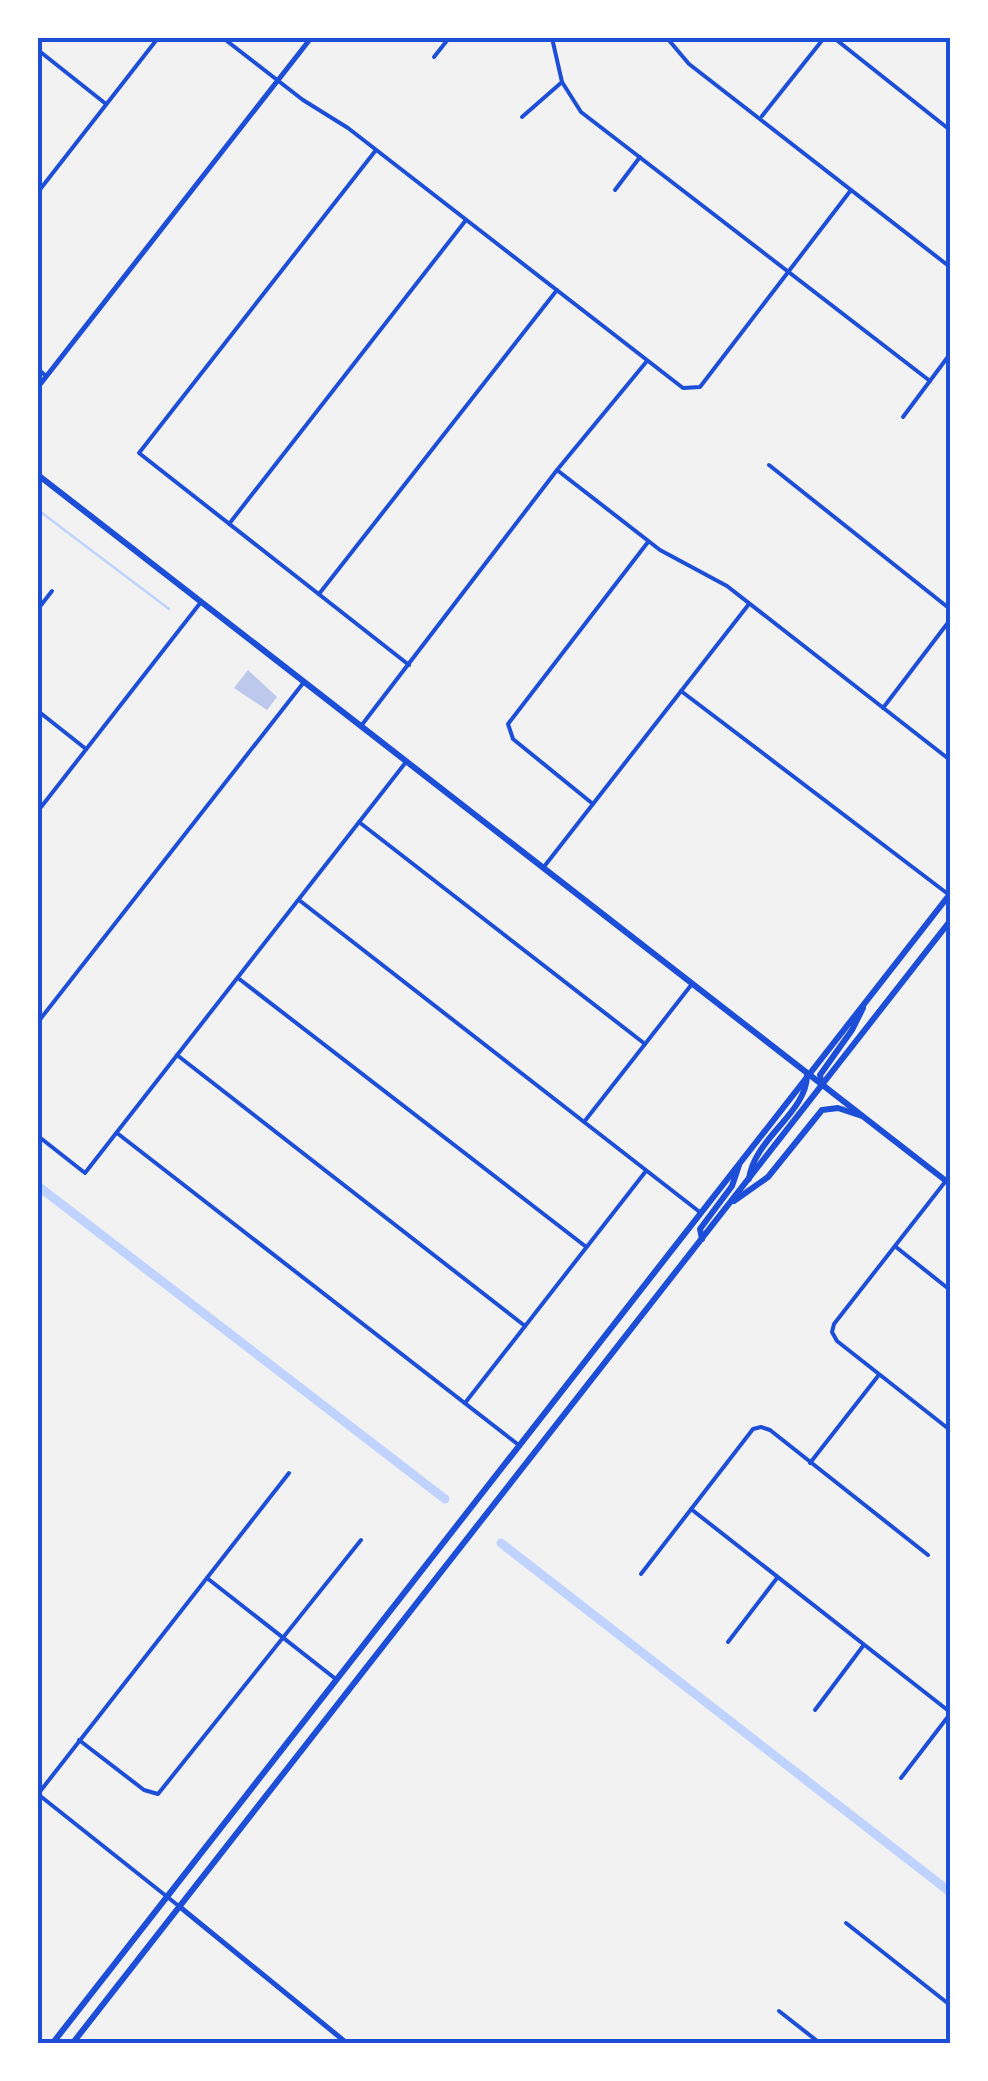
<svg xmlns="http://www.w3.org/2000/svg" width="988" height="2081" font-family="'Roboto Condensed',sans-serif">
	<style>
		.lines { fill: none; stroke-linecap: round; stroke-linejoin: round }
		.stream { stroke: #bfd3fe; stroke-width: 2.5 }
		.canal { stroke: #bfd3fe; stroke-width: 9 }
		.building { fill: #bdc9ec }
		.minor { stroke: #1d4ed8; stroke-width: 4 }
		.tertiary { stroke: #1d4ed8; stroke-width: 5 }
		.secondary { stroke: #1d4ed8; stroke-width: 6 }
		.primary { stroke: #1d4ed8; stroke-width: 6 }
		.neatline { fill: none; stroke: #1d4ed8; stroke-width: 4 }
	</style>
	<rect width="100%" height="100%" fill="#f2f2f2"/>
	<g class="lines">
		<!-- stream -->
		<path class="stream" d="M38,510l131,99"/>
		<!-- canal -->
		<g class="canal">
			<path d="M38,1186l407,313"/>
			<path d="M501,1543l449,349"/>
		</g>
	</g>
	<!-- building -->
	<path class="building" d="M248,670l29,27 -10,13 -33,-22z"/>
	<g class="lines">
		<!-- minor -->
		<g class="minor">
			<path d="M223,38l80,62 45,28 335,260 17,-1 151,-197"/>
			<path d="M552,38l10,44 19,30 349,269"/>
			<path d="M667,38l22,26 261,203"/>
			<path d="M834,38l116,92"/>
			<path d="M38,50l68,54"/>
			<path d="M434,57l15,-19"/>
			<path d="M762,116l62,-78"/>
			<path d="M522,117l40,-35"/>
			<path d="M376,150l-237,303 270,212"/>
			<path d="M615,190l25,-33"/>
			<path d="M38,192l120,-154"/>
			<path d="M38,369l8,7"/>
			<path d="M903,417l47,-63"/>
			<path d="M769,465l181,144"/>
			<path d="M557,470l103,80 67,36 223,174"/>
			<path d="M229,524l237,-304"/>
			<path d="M319,594l238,-304"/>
			<path d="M38,609l14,-18"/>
			<path d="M681,691l267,203"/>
			<path d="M883,708l67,-88"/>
			<path d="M38,711l48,38"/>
			<path d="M361,726l196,-256 90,-109"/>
			<path d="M593,804l-80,-65 -5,-15 140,-182"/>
			<path d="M38,811l163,-209"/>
			<path d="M359,822l286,222"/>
			<path d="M543,868l206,-264"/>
			<path d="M299,900l402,313"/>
			<path d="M238,978l347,268"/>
			<path d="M38,1022l266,-340"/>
			<path d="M177,1055l348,271"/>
			<path d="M584,1122l108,-138"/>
			<path d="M117,1133l403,313"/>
			<path d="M38,1136l47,37 321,-411"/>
			<path d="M945,1182l-111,142 -2,8 5,9 113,89"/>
			<path d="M896,1247l54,43"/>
			<path d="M465,1403l181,-232"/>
			<path d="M810,1463l68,-87"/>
			<path d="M691,1509l259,203"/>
			<path d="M641,1574l112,-145 8,-2 9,3 158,125"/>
			<path d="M207,1578l130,102"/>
			<path d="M728,1642l49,-64"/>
			<path d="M815,1710l48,-64"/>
			<path d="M79,1740l65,50 14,4 203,-254"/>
			<path d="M901,1778l49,-64"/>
			<path d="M38,1794l251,-321"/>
			<path d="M39,1795l141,112"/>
			<path d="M846,1923l104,82"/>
			<path d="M779,2011l42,33"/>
		</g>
		<!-- tertiary -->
		<g class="tertiary">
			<path d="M38,387l273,-349"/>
			<path d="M180,1907l168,137"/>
		</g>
		<!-- secondary -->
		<path class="secondary" d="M38,475l912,709"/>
		<!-- primary -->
		<g class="primary">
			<path d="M822,1086l-2,-11 32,-45 11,-22"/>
			<path d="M749,1179c5,-41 58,-66 58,-104"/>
			<path d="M734,1201l34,-24 54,-67 16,-2 24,8"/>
			<path d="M702,1239l-2,-10 32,-43 7,-21"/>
			<path d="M52,2044l898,-1150"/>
			<path d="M72,2044l878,-1123"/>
		</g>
	</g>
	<!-- border -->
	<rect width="988" height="2081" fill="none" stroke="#ffffff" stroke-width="80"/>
	<rect x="40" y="40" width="908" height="2001" class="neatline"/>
</svg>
